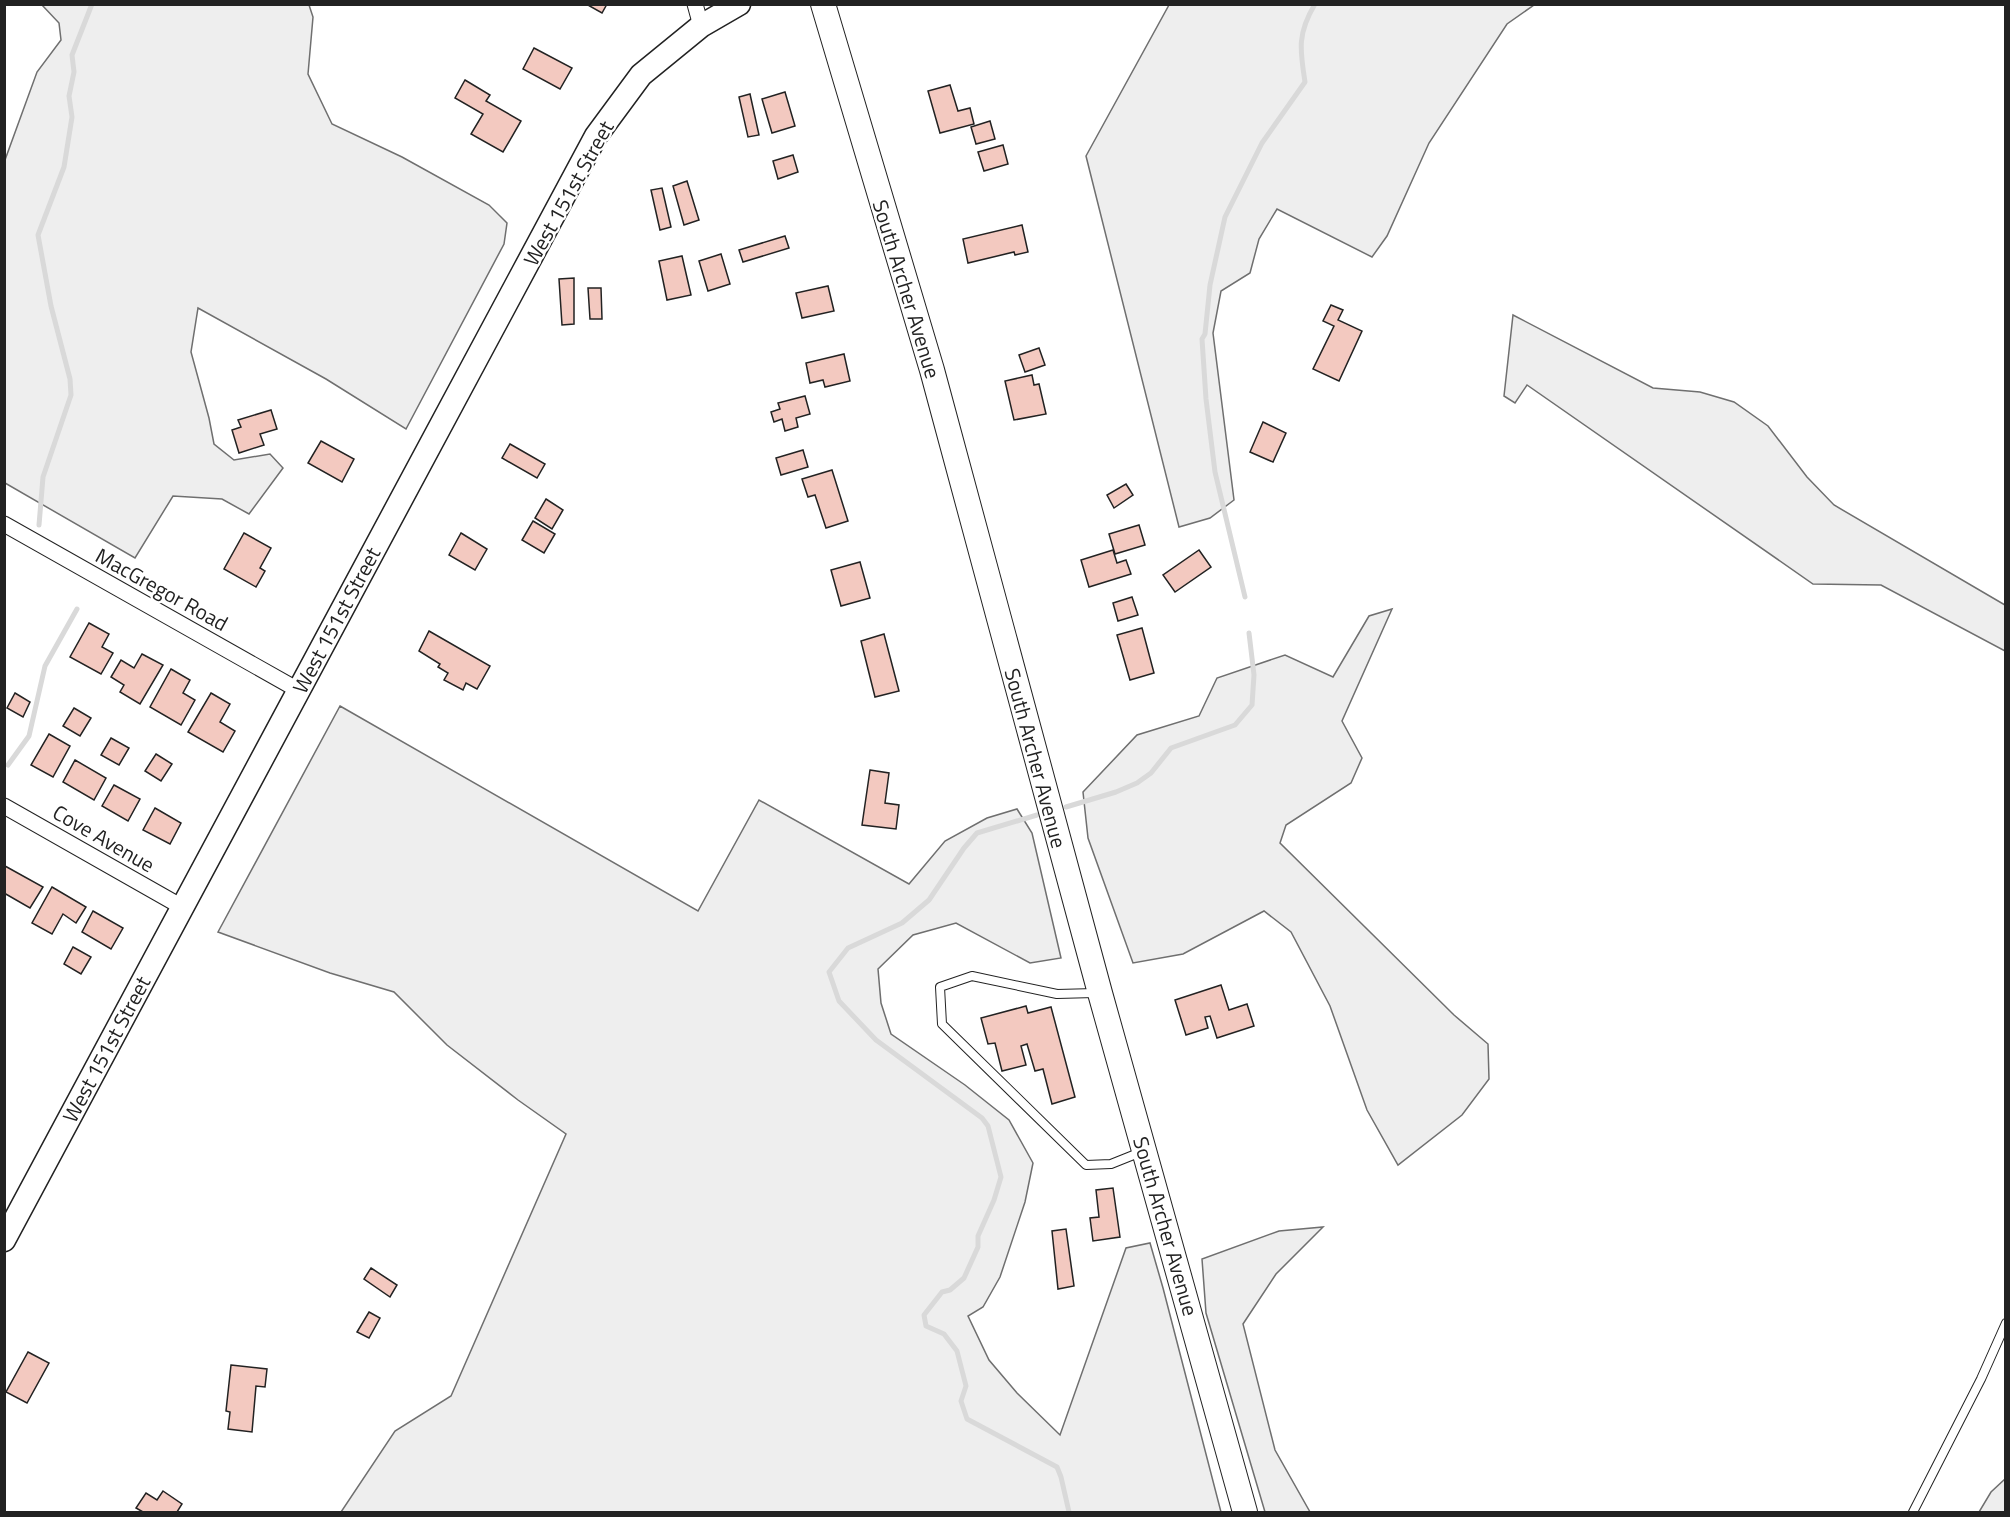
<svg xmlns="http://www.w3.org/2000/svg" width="2010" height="1517" font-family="'Titillium Web',sans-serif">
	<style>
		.green { fill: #eee; stroke: #6f6f6f; stroke-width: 1.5 }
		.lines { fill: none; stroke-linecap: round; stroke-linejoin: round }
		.stream { stroke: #d9d9d9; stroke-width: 5 }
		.building { fill: #f3c9c0; stroke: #222; stroke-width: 1.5 }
		.lane-casing { stroke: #222; stroke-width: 10 }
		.street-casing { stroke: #222; stroke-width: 17 }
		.secondary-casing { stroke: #222; stroke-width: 25 }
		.primary-casing { stroke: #222; stroke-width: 26 }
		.lane { stroke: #fff; stroke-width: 8 }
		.street { stroke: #fff; stroke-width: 15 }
		.secondary { stroke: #fff; stroke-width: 22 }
		.primary { stroke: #fff; stroke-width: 24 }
		.labels { text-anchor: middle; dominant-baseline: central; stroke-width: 4.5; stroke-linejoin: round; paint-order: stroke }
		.street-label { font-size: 21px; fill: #222; stroke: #fff }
	</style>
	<rect width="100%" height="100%" fill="#fff"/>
	<!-- green -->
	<g class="green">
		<path d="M42,5h267l4,12 -5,57 24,50 70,33 87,48 18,18 -3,21 -98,185 -80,-50 -128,-71 -7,44 18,66 5,26 20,16 36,-6 13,14 -34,46 -27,-15 -49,-3 -38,62 -130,-75v-323l32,-88 24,-32 -2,-17z"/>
		<path d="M1169,5h365l-27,19 -78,119 -42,93 -15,21 -95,-48 -18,30 -9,34 -29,18 -8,42 21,167 -24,18 -31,9 -93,-371z"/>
		<path d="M1513,315l140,73 47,4 34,10 34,24 39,51 27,28 171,100v46l-124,-66 -68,-1 -286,-199 -12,18 -11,-7z"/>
		<path d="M1392,609l-50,112 20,37 -11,25 -65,42 -6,18 174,172 34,29 1,35 -27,36 -64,50 -31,-55 -37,-104 -39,-74 -27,-21 -81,43 -50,9 -45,-125 -5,-46 54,-57 62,-19 18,-38 68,-23 48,22 36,-61z"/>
		<path d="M340,706l358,205 61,-111 150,84 36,-43 42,-23 30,-9 15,24 29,125 -31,5 -74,-40 -43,12 -35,34 3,34 10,31 74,51 44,35 24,43 -8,39 -25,75 -17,30 -15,9 21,44 28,33 43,42 66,-187 24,-5 13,45 58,224h-880l54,-81 56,-35 115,-262 -48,-34 -71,-55 -53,-53 -64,-19 -112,-41z"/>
		<path d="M1323,1227l-47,47 -33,50 32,126 35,62h-45l-59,-199 -4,-54 77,-28z"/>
		<path d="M2005,1479v33h-26l12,-20z"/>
	</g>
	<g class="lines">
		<!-- stream -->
		<g class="stream">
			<path d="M39,525l4,-48 28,-82 -1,-16 -19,-73 -13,-71 26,-68 8,-50 -3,-21 5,-24 -2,-17 20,-51"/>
			<path d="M1245,597l-30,-125 -9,-73 -4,-60 3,-5 5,-49 15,-68 37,-74 43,-61c-5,-32 -8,-48 10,-78"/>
			<path d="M8,765l21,-29 16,-70 32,-57"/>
			<path d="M1066,807l50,-15 21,-9 14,-10 20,-25 64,-23 17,-20 2,-30 -5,-42"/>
			<path d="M1037,815l-60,18 -13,15 -35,52 -27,23 -54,25 -19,24 10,29 37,39 106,78 6,8 13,51 -7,23 -16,36v11l-14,31 -14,12 -8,2 -18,23 2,11 18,8 13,17 9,35 -5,15 6,18 90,48 4,10 8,35"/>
		</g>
	</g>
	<!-- building -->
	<g class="building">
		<path d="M586,4h21l-5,9z"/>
		<path d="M534,48l38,20 -12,21 -37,-20z"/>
		<path d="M465,80l25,15 -4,6 35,20 -18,31 -32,-18 12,-20 -28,-16z"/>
		<path d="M950,85l8,26 12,-3 4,16 -34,9 -12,-42z"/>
		<path d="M785,92l10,34 -23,7 -10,-34z"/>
		<path d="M750,94l9,41 -11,2 -9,-40z"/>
		<path d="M990,121l5,18 -19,5 -5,-17z"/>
		<path d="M1003,145l5,19 -24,7 -6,-19z"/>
		<path d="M793,155l5,17 -20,7 -5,-18z"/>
		<path d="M687,181l12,39 -15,5 -11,-39z"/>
		<path d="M662,188l9,39 -11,3 -9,-40z"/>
		<path d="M1022,225l6,27 -13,3 -1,-3 -46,11 -5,-24z"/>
		<path d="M785,236l4,12 -46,14 -4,-12z"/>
		<path d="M721,254l9,30 -22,7 -9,-30z"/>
		<path d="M682,256l9,39 -24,5 -8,-39z"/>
		<path d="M574,278v46l-12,1 -3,-46z"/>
		<path d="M828,286l6,25 -32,7 -6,-25z"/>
		<path d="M588,288h13l1,31h-12z"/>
		<path d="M1331,305l12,5 -5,10 24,11 -23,50 -26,-12 21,-43 -11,-5z"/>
		<path d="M1039,348l6,17 -20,7 -6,-17z"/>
		<path d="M844,354l6,27 -25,6 -2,-7 -13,3 -4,-20z"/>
		<path d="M1032,375l2,10 5,-1 7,30 -32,6 -9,-39z"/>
		<path d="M805,396l5,18 -14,4 2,9 -13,4 -3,-12 -8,3 -3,-10 9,-3 -2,-6z"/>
		<path d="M271,410l6,19 -17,5 4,11 -25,8 -7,-23 9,-3 -3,-7z"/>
		<path d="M1263,422l23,11 -13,29 -23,-10z"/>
		<path d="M321,441l33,18 -12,23 -34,-19z"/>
		<path d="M510,444l35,20 -8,14 -35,-20z"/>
		<path d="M803,450l5,17 -27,8 -5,-17z"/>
		<path d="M832,470l16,51 -22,7 -11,-33 -7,2 -6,-18z"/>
		<path d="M1126,484l7,11 -19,13 -7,-13z"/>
		<path d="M546,499l17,11 -11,19 -17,-11z"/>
		<path d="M533,521l22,13 -11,19 -22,-13z"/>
		<path d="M1139,525l6,20 -30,9 -6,-20z"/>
		<path d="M244,533l27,15 -11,20 5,3 -9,16 -32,-18z"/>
		<path d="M461,533l26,16 -12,21 -26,-15z"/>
		<path d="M1113,550l4,13 9,-3 5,14 -42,13 -8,-27z"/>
		<path d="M1199,550l12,17 -36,25 -12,-17z"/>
		<path d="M860,562l10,36 -29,8 -10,-36z"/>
		<path d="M1132,597l6,18 -20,6 -5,-18z"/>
		<path d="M89,623l20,11 -7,13 11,6 -12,21 -31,-17z"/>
		<path d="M1142,628l12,45 -24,7 -13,-45z"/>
		<path d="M429,631l61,35 -13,23 -11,-6 -3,7 -19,-10 4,-7 -10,-6 2,-3 -21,-13z"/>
		<path d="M884,634l15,57 -24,6 -14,-56z"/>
		<path d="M142,654l21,11 -23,39 -20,-12 4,-7 -13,-8 10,-17 13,8z"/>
		<path d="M171,669l19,11 -7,13 12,7 -14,25 -31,-18z"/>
		<path d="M15,693l15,9 -7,15 -16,-9z"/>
		<path d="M211,693l19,11 -10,18 15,9 -12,21 -35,-20z"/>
		<path d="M74,708l17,10 -11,18 -17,-10z"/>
		<path d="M49,734l21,12 -17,31 -22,-12z"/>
		<path d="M111,738l18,10 -10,17 -18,-10z"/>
		<path d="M156,754l16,10 -11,17 -16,-10z"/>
		<path d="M75,760l31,18 -12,22 -31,-18z"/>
		<path d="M870,770l19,3 -4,30 14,2 -3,24 -34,-4z"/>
		<path d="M114,785l26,14 -12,22 -26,-15z"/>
		<path d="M155,808l26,15 -11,21 -27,-14z"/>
		<path d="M5,866l38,21 -13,21 -26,-15z"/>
		<path d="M52,887l34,20 -10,16 -13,-9 -11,20 -20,-11z"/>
		<path d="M93,911l30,17 -12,21 -29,-17z"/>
		<path d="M73,947l18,10 -10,17 -17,-10z"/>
		<path d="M1221,985l8,25 18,-6 7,22 -37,12 -7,-22 -5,1 3,11 -22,7 -11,-35z"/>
		<path d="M1026,1006l2,7 23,-6 24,90 -23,7 -9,-35 -8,2 -8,-27 -6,2 5,19 -24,6 -7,-28 -7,1 -7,-26z"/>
		<path d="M1113,1188l7,49 -27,4 -3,-23 9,-1 -3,-27z"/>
		<path d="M1066,1229l8,57 -16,3 -6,-58z"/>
		<path d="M371,1268l26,17 -7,12 -26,-18z"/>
		<path d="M369,1312l11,6 -11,20 -12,-6z"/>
		<path d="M28,1352l21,11 -22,40 -21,-11z"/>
		<path d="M231,1365l36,4 -2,18 -9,-1 -4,46 -24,-3 2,-17 -4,-1z"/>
		<path d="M163,1491l19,13 -5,8h-34l-7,-4 10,-15 11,7z"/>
	</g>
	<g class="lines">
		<defs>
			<g id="lane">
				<path d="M1095,993l-38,1 -85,-18 -32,11 2,37 144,141 25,-1 30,-12"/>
				<path d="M1913,1512l68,-133 25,-56"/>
			</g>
			<g id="street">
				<path d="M695,4l6,22"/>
				<path d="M4,524l294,166"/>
				<path d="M4,806l178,101"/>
			</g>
			<path id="secondary" d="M4,1240l592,-1104 45,-61 60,-49 38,-22"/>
			<path id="primary" d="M823,4l109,366 168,623 145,519"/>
		</defs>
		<!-- lane casing -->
		<use href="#lane" class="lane-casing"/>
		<!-- street casing -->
		<use href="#street" class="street-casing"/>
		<!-- secondary casing -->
		<use href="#secondary" class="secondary-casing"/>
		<!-- primary casing -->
		<use href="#primary" class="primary-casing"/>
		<!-- lane -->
		<use href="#lane" class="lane"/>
		<!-- street -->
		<use href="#street" class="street"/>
		<!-- secondary -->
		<use href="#secondary" class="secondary"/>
		<!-- primary -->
		<use href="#primary" class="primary"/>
	</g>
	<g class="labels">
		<!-- street labels -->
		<g class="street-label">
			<text transform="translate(568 193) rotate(-61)">West 151st Street</text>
			<text transform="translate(907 289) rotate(73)">South Archer Avenue</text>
			<text transform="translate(162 589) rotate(29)">MacGregor Road</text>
			<text transform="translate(336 620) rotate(-62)">West 151st Street</text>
			<text transform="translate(1036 758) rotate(75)">South Archer Avenue</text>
			<text transform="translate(104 838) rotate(30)">Cove Avenue</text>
			<text transform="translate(106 1049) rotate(-62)">West 151st Street</text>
			<text transform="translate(1166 1226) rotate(74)">South Archer Avenue</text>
		</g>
	</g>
	<!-- border -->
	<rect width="2010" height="1517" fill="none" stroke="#222222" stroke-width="12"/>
</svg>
